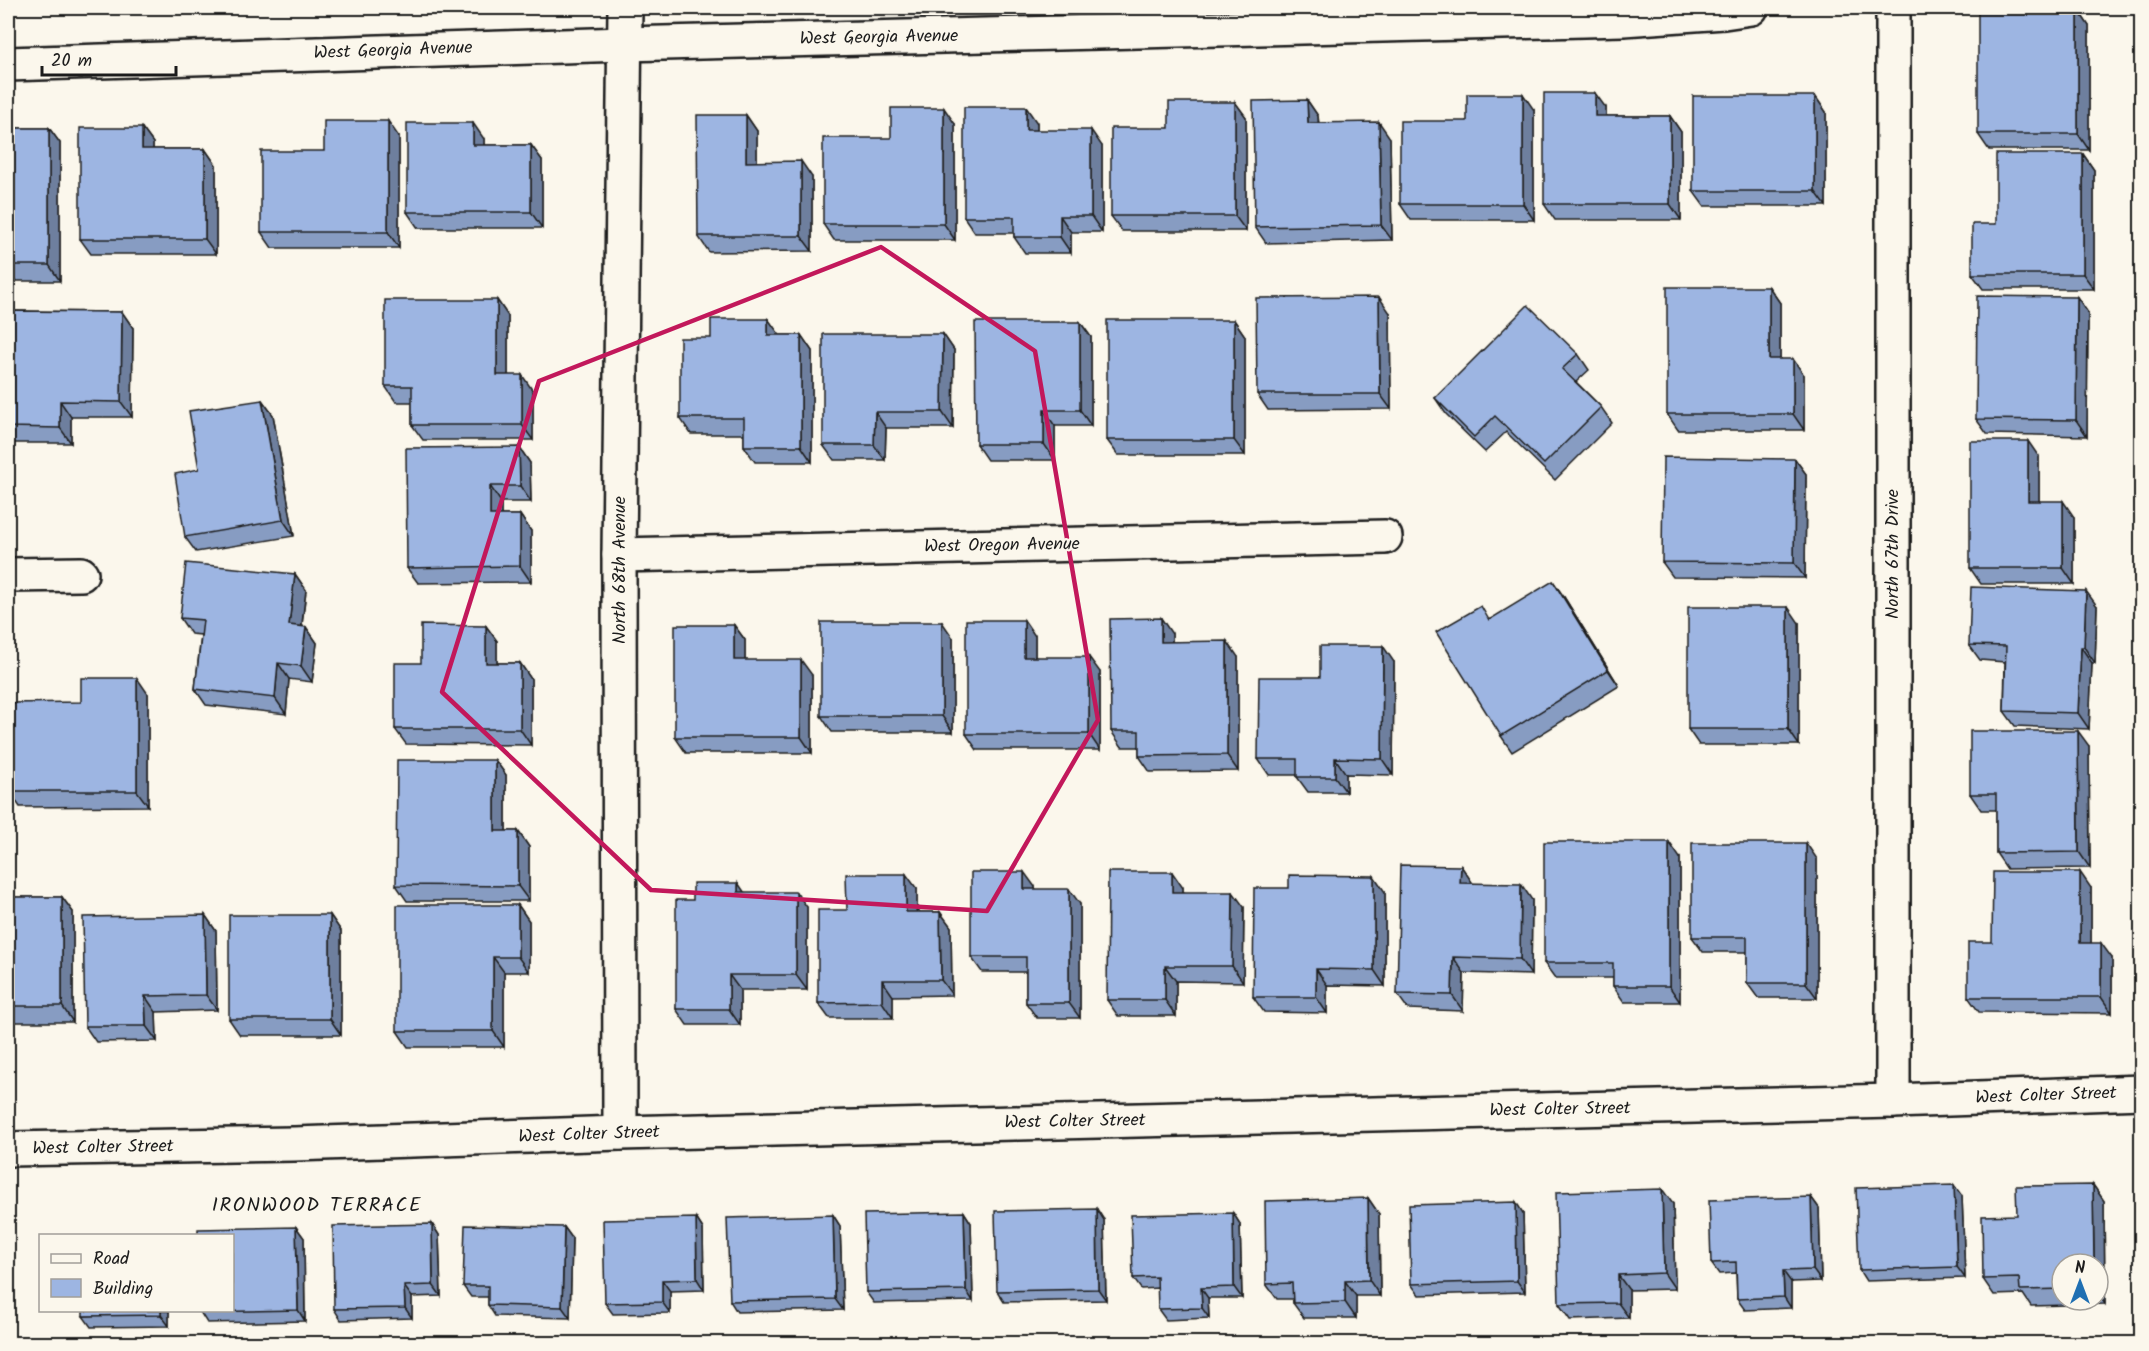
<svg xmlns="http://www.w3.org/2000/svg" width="2149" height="1351" font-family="Kalam,sans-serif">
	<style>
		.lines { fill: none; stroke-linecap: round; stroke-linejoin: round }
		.minor-casing { stroke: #1c1c1c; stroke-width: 38 }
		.minor { stroke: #fbf7ec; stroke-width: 33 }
		.wall { fill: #879cc2; stroke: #1c1c1c; stroke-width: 1.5; fill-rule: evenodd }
		.shaded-wall { fill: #6e7f9e; stroke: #1c1c1c; stroke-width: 1.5 }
		.building { fill: #9db5e2; stroke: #1c1c1c; stroke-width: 1.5 }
		.marked { fill: none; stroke: #c2185b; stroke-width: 4.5; stroke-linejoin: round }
		.labels { text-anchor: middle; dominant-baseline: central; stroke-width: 4.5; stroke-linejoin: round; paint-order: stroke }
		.street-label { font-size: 18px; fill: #1c1c1c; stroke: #fbf7ec }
		.neighbourhood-label { font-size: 20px; letter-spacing: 1.5px; fill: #1c1c1c; stroke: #fbf7ec }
	</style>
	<rect width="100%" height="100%" fill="#fbf7ec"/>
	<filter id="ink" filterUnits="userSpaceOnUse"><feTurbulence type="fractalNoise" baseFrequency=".0167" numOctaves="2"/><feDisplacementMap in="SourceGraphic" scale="12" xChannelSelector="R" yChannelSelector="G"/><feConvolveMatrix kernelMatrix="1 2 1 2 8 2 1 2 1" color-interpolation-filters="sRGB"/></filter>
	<g filter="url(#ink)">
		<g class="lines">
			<defs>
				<g id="minor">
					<path d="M1893,8v1093"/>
					<path d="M8,64l616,-20 999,-25 101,-7 27,-4"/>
					<path d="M619,555l766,-18"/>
					<path d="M8,575l73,-1"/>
					<path d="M620,1133l-1,-578 6,-547"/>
					<path d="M8,1149l286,-5 326,-11 1273,-32 249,-9"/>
				</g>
			</defs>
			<!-- minor casing -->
			<use href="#minor" class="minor-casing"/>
			<!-- minor -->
			<use href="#minor" class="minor"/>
		</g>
		<!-- wall -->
		<g class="wall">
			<path d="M2078,10l11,16v124h-100l-11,-16z"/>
			<path d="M1815,96l11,16v94h-122l-11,-15z"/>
			<path d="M1307,100l11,16 1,7 71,15 2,102 -126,3 -11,-16z"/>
			<path d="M1235,102l11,15v114h-124l-11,-15 58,-88z"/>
			<path d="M1606,108v8h64l11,16v88h-126l-11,-16z"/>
			<path d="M1534,110v110h-123l-11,-16z"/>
			<path d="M746,115l11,16v31l55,15v74l-103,1 -11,-16z"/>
			<path d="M1037,123v7l65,16v86h-31v21h-46l-11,-16v-4h-39l-11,-16z"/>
			<path d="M955,124v116h-121l-11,-16 68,-86z"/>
			<path d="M8,128h41l11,15v138h-52z"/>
			<path d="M142,128l11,15v6h52l11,16v89h-125l-11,-15z"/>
			<path d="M399,137v111h-127l-11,-16 63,-81z"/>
			<path d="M484,139v6h47l11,15v68h-124l-11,-16z"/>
			<path d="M2083,154l11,16v119h-111l-11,-15z"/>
			<path d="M1769,287l11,16v56l24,16v55h-126l-11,-16z"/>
			<path d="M2077,297l11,16 -1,123 -100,-2 -11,-15z"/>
			<path d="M497,300l11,16v59l25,16v49h-110l-11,-15v-23h-16l-11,-16z"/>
			<path d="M8,311l114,1 11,16 -1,89h-61v26h-63z"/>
			<path d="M1390,313l1,96 -123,1 -11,-16z"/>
			<path d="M768,319l11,16h22l11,16v111h-57l-11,-16v-12h-53l-11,-16 31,-80z"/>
			<path d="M1234,320l11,16v119h-127l-11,-15z"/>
			<path d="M1080,322l11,15v89h-36v34h-68l-11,-16z"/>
			<path d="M943,334l11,16 -1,78h-67l-1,32h-51l-11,-15z"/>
			<path d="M1578,354l11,16 -13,12 25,25 11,16 -57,57 -49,-48 -21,20 -39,-38 -11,-16z"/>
			<path d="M262,400l11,15 21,121 -98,16 -11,-15 14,-68z"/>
			<path d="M519,447l11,16 1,39h-30v13h19l11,16v51l-113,1 -11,-15z"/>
			<path d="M2039,457v44l35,16v67h-93l-11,-16z"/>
			<path d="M1795,459l11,15 -1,104 -132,-1 -11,-15z"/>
			<path d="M295,574l11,16 -4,36 4,1 11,16 -5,39 -23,-3 -3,35 -80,-9 -11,-16 6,-54 -10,-1 -11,-16z"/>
			<path d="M1564,597l55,89 -107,66 -11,-16 -11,-117z"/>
			<path d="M2097,606l-2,57h-3l-3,66 -74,-3 -11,-15 1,-49 -25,-2 -11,-15z"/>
			<path d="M1799,623v122h-100l-11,-16z"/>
			<path d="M734,625l11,15v20l67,15v78h-126l-11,-16z"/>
			<path d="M486,626l11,15v22h23l11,16v66l-125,-1 -11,-15 26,-66z"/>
			<path d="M1172,634v8l66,15v114l-88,1 -11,-16v-9h-17l-11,-16z"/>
			<path d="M1035,636v21l65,15v78h-123l-11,-16z"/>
			<path d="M953,638v94h-121l-11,-16z"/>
			<path d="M1394,662l-1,113 -47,-1v18h-38l-11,-15v-2h-28l-11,-16 62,-82z"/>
			<path d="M148,694v112l-128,1 -11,-16 72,-89z"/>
			<path d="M2089,746l1,122 -83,1 -11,-16v-43h-15l-11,-16z"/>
			<path d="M495,760l11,15v56h12l11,16v54h-122l-11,-16z"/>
			<path d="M1680,858v144h-56l-11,-16v-8h-58l-11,-15z"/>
			<path d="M1817,859v139h-59l-11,-15v-31h-44l-11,-15z"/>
			<path d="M1461,866l11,17 60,17 -1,75 -67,-2 -1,38 -55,-2 -11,-15z"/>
			<path d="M738,883l5,9 64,15v83h-67v35h-53l-11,-16 17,-109z"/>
			<path d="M1035,887v2l45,15v114h-43l-11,-15v-31h-44l-11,-15z"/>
			<path d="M1183,888v4l61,15 -1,75 -67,-1v35h-58l-11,-16z"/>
			<path d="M2091,888v55l21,15v55l-133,-1 -11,-15 24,-55z"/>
			<path d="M917,889v23h23l11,15 1,68 -59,1v22h-64l-11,-15 29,-93z"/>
			<path d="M1385,892v94l-58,-1v28l-63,-1 -11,-15z"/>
			<path d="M8,897h54l11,15v110h-65z"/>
			<path d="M518,905l11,16v51h-25v75h-96l-11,-16z"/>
			<path d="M205,915l11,16 1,79 -61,2 1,29 -61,1 -11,-16z"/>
			<path d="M330,915l11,16v104h-101l-11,-16z"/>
			<path d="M2093,1185l11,16 1,103 -74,2 -8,-12 -29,1 -11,-16 34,-64zM2062,1264h36v36h-36z"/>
			<path d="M1962,1196l3,82 -99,3 -7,-11z"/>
			<path d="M1811,1197l8,11 2,73 -30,1v26l-46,2 -8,-11 -1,-26 -17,1 -8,-11z"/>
			<path d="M1368,1198l11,16 1,82h-24v22h-52l-11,-15v-4h-16l-11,-15z"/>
			<path d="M1673,1204l2,85 -46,1v28l-59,2 -11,-16z"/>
			<path d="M964,1212l7,11 2,78 -99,2 -8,-11z"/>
			<path d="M1233,1213l7,11 2,74h-34l1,20 -43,2 -8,-11v-21l-17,1 -8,-11z"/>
			<path d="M1523,1213l2,79 -106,3 -8,-11z"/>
			<path d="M833,1215l7,11 3,84 -106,2 -7,-11z"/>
			<path d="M696,1218l7,11 1,61 -34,1v22l-57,1 -8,-11z"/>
			<path d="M1104,1220l2,80 -102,2 -7,-11z"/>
			<path d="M432,1224l7,11 2,61 -29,1v21l-71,2 -7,-11z"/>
			<path d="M296,1227l8,11 1,83 -98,2 -7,-11z"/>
			<path d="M564,1227l8,11 -2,80 -75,-2 -7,-11v-8h-17l-8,-11z"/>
			<path d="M169,1311v15l-78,1 -8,-11z"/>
		</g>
		<!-- shaded-wall -->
		<g class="shaded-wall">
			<path d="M2078,10l11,16v124l-11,-16z"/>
			<path d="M1595,93l11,15v24l-11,-16z"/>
			<path d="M1523,94l11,16v110l-11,-16z"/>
			<path d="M1815,96l11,16v94l-11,-15z"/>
			<path d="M1307,100l11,16 1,23 -11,-16z"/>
			<path d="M1235,102l11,15v114l-11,-15z"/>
			<path d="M1026,107l11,16v23l-11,-16z"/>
			<path d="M944,108l11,16v116l-11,-16z"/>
			<path d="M746,115l11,16v46l-11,-15z"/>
			<path d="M1670,116l11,16v88l-11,-16z"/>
			<path d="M388,121l11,16v111l-11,-16z"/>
			<path d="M1379,122l11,16 2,102 -11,-15z"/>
			<path d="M473,123l11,16v21l-11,-15z"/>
			<path d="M49,128l11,15v138l-11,-16z"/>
			<path d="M142,128l11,15v22l-11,-16z"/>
			<path d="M1091,130l11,16v86l-11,-16z"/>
			<path d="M531,145l11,15v68l-11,-16z"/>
			<path d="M205,149l11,16v89l-11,-15z"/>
			<path d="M2083,154l11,16v119l-11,-15z"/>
			<path d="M801,161l11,16v74l-11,-15z"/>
			<path d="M1060,216l11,16v21l-11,-16z"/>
			<path d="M1769,287l11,16v72l-11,-16z"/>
			<path d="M1379,297l11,16 1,96 -11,-15z"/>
			<path d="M2077,297l11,16 -1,123 -11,-16z"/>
			<path d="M497,300l11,16v75l-11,-16z"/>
			<path d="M122,312l11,16 -1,89 -11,-15z"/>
			<path d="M768,319l11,15v17l-11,-16z"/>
			<path d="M1234,320l11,16v119l-11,-15z"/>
			<path d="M1080,322l11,15v89l-11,-16z"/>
			<path d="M943,334l11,16 -1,78 -11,-16z"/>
			<path d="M801,335l11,16v111l-11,-16z"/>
			<path d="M1793,359l11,16v55l-11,-16z"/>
			<path d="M522,375l11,16v49l-11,-15z"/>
			<path d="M262,400l11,15 21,121 -11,-16z"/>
			<path d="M60,401l11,16v26l-11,-15z"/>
			<path d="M1044,410l11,16v34l-11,-16z"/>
			<path d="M875,412l11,16 -1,32 -11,-15z"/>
			<path d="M2028,441l11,16v60l-11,-16z"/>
			<path d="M519,447l11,16 1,39 -11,-16z"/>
			<path d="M1795,459l11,15 -1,104 -11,-15z"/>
			<path d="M490,486l11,16v29l-11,-16z"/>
			<path d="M2063,501l11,16v67l-11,-16z"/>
			<path d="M520,515l11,16v51l-11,-16z"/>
			<path d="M295,574l11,16 -6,50 -11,-15z"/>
			<path d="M1553,581l11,16 55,89 -11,-16z"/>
			<path d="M2086,591l11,15 -2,57 -11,-16z"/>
			<path d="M1788,607l11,16v122l-11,-16z"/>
			<path d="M1161,618l11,16v24l-11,-16z"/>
			<path d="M1024,620l11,16v36l-11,-15z"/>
			<path d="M942,622l11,16v94l-11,-16z"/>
			<path d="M734,625l11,15v35l-11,-15z"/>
			<path d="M486,626l11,15v38l-11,-16z"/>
			<path d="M306,627l11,16 -5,39 -11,-16z"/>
			<path d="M1227,641l11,16v114l-11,-16z"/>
			<path d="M1383,646l11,16 -1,113 -11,-16z"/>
			<path d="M2081,647l11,16 -3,66 -11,-16z"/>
			<path d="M1089,657l11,15v78l-11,-16z"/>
			<path d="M801,660l11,15v78l-11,-16z"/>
			<path d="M278,663l11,16 -3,35 -11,-16z"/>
			<path d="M520,663l11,16v66l-11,-16z"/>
			<path d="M137,678l11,16v112l-11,-15z"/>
			<path d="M2078,731l11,15 1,122 -11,-16z"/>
			<path d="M1335,758l11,16v18l-11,-15z"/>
			<path d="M495,760l11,15v72l-11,-16z"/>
			<path d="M518,831l11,16v54l-11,-15z"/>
			<path d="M1669,842l11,16v144l-11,-16z"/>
			<path d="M1806,843l11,16v139l-11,-15z"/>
			<path d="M1461,866l11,16 -1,16 -11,-15z"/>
			<path d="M1024,872l11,15v17l-11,-15z"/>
			<path d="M1172,872l11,16v19l-11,-15z"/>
			<path d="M2080,872l11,16v70l-11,-15z"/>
			<path d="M906,874l11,15v38l-11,-15z"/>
			<path d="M1374,876l11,16v94l-11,-16z"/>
			<path d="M738,883l11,16 -11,-7z"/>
			<path d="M1521,884l11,16 -1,75 -11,-16z"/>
			<path d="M1069,889l11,15v114l-11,-15z"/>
			<path d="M796,892l11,15v83l-11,-15z"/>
			<path d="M1233,892l11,15 -1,75 -11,-16z"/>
			<path d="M62,897l11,15v110l-11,-16z"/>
			<path d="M518,905l11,16v51l-11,-15z"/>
			<path d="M940,912l11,15 1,68 -11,-15z"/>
			<path d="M205,915l11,16 1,79 -11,-15z"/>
			<path d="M330,915l11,16v104l-11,-16z"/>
			<path d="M2101,943l11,15v55l-11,-16z"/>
			<path d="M493,957l11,15v75l-11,-16z"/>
			<path d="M1453,957l11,16 -1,38 -11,-16z"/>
			<path d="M1165,966l11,15v35l-11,-16z"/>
			<path d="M1316,969l11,16v28l-11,-16z"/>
			<path d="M729,975l11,15v35l-11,-16z"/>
			<path d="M882,980l11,16v22l-11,-16z"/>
			<path d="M145,996l11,16 1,29 -11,-15z"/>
			<path d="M1954,1185l8,11 3,82 -8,-11z"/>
			<path d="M2093,1185l11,16 1,103 -7,-10v-30h-4z"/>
			<path d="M1662,1189l11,15 2,85 -11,-16z"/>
			<path d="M1811,1197l8,11 2,73 -8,-11z"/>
			<path d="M1368,1198l11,16 1,82 -11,-16z"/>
			<path d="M1516,1202l7,11 2,79 -8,-11z"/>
			<path d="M1097,1209l7,11 2,80 -8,-11z"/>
			<path d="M964,1212l7,11 2,78 -7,-11z"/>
			<path d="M1233,1213l7,11 2,74 -8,-11z"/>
			<path d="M833,1215l7,11 3,84 -8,-11z"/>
			<path d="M696,1218l7,11 1,61 -7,-11z"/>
			<path d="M432,1224l7,11 2,61 -8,-11z"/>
			<path d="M296,1227l8,11 1,83 -7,-11z"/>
			<path d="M564,1227l8,11 -2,80 -8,-11z"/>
			<path d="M1783,1271l8,11v26l-7,-11z"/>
			<path d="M1618,1275l11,15v28l-11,-15z"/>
			<path d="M662,1280l8,11v22l-8,-11z"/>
			<path d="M1345,1281l11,15v22l-11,-16z"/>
			<path d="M404,1286l8,11v21l-7,-10z"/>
			<path d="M1201,1288l7,10 1,20 -7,-10z"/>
			<path d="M161,1311h8v15l-8,-11z"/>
		</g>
		<!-- building -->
		<g class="building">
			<rect x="1978" y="10" width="100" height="124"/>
			<path d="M1544,93h51v23h75v88h-126z"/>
			<path d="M1467,94h56v110h-123v-83h67z"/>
			<rect x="1693" y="96" width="122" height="95"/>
			<path d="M1307,100l1,23 71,-1 2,103 -126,2 -2,-126z"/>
			<path d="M1169,102h66v114h-124v-88h58z"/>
			<path d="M964,107h62v23h65v86h-31v21h-46v-20h-50z"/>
			<path d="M891,108h53v116h-121v-86h68z"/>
			<path d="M697,115h49v47l55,-1v75h-103z"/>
			<path d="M324,121h64v111h-127v-81h63z"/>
			<path d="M407,123h66v22h58v67h-124z"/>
			<rect x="8" y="128" width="41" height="137"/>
			<path d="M80,128h62v21h63v90h-125z"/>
			<path d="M1996,154h87v120h-111v-50h24z"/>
			<path d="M1667,287h102v72h24v55h-126z"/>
			<path d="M1977,296l100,1 -1,123 -100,-1z"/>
			<path d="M1379,297l1,97h-123l-1,-96z"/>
			<path d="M385,300h112v75h25v50h-110v-39h-27z"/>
			<path d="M1528,305l50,49 -16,15 39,38 -57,57 -49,-48 -21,21 -39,-39z"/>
			<path d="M8,311l114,1 -1,90 -61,-1v27l-52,-1z"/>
			<path d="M711,319h57v16h33v111h-57v-28h-64v-80h31z"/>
			<rect x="1107" y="320" width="127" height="120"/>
			<path d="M975,322h105v88h-36v34h-68z"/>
			<path d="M823,334h120l-1,78h-67l-1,33h-51z"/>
			<path d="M262,400l21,120 -98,17 -10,-63 24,-5 -10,-58z"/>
			<path d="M1970,441h58v60h35v67h-93z"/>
			<path d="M519,447l1,39h-30v29h30v51l-113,2 -1,-120z"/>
			<path d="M1663,457l132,2 -1,104 -132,-1z"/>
			<path d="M186,563l109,11 -6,51 17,2 -5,39 -23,-3 -3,35 -80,-9 8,-69 -23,-2z"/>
			<path d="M1553,581l55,89 -107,66 -65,-104 45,-26 8,14z"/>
			<path d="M1971,587l115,4 -2,56h-3l-3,66 -74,-2 2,-65 -37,-1z"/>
			<rect x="1688" y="607" width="100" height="122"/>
			<path d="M1161,618v24l66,-1v114l-88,1v-25h-28l-1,-112z"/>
			<path d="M966,620h58v37h65v77h-123z"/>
			<rect x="821" y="622" width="121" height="94"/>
			<path d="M421,625l65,1v37h34v66h-125v-66h26z"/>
			<path d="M675,625h59v35h67v77h-126z"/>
			<path d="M1320,646h63l-1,113 -47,-1v19h-38v-18h-39l1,-82h61z"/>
			<path d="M81,678h56v113h-128v-88l72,-1z"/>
			<path d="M1970,731h108l1,121 -83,1v-59h-26z"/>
			<path d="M397,760h98v71h23v55l-122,-1z"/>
			<path d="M1544,842h125v144h-56v-23h-69z"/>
			<path d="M1692,843h114v140h-59v-46h-55z"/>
			<path d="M1400,865l61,1 -1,17 61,1 -1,75 -67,-2 -1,38 -55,-1z"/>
			<path d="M971,872h53v17h45v114h-43v-46h-55z"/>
			<path d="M1108,872h64v20h61l-1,74h-67v34h-58z"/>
			<path d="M1993,872h87v71h21v54h-133v-55h24z"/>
			<path d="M846,874h60v38h34l1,68h-59v22l-64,1v-93h29z"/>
			<path d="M1289,875l85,1v94l-58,-1v28h-63l1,-109h35z"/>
			<path d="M693,883h45v9h58v83h-67v34h-53v-109h17z"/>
			<rect x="8" y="897" width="54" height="109"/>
			<path d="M397,905h121v52h-25v74h-96z"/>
			<path d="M205,915l1,80 -61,1 1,30h-61l-2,-109z"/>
			<rect x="229" y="915" width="101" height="104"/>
			<path d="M1954,1185l3,82 -98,3 -3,-82z"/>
			<path d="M2093,1185l1,79h-32v25l-42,1 -1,-12 -36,1 -1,-63 35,-1 -1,-29z"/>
			<path d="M1662,1189l2,84 -46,2v28l-59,1 -3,-112z"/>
			<path d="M1811,1197l2,73 -30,1 1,26 -47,2 -1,-37 -25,1 -2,-63z"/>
			<path d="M1368,1198l1,82 -24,1v21l-52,1 -1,-20 -26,1 -1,-83z"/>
			<path d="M1516,1202l1,79 -106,3 -2,-79z"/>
			<path d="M1097,1209l1,80 -101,2 -2,-80z"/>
			<path d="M964,1212l2,78 -100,2 -2,-78z"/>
			<path d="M1233,1213l1,74 -33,1 1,20 -44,1 -1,-32 -24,1 -2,-63z"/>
			<path d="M833,1215l2,84 -105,2 -3,-83z"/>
			<path d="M696,1218l1,61 -35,1v22l-57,1 -2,-83z"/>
			<path d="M432,1224l1,61 -29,1 1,22 -71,1 -1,-83z"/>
			<path d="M465,1225l99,2 -2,80 -74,-2v-19h-25z"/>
			<path d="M296,1227l2,83 -98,2v-1h32v-75h-34v-7z"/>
			<path d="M83,1311h78v4l-78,1z"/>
		</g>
	</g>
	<!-- marked area -->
	<path class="marked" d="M881,247l154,104 63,369 -111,191 -336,-21 -209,-198 97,-311z"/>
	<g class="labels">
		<!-- street labels -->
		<g class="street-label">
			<text transform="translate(879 38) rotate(-1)">West Georgia Avenue</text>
			<text transform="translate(393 51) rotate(-2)">West Georgia Avenue</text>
			<text transform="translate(1002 546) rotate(-1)">West Oregon Avenue</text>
			<text transform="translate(1893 554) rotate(-90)">North 67th Drive</text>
			<text transform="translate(620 570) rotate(-90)">North 68th Avenue</text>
			<text transform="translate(2046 1096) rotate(-2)">West Colter Street</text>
			<text transform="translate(1560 1110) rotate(-1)">West Colter Street</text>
			<text transform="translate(1075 1122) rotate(-1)">West Colter Street</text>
			<text transform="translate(589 1135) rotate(-2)">West Colter Street</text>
			<text transform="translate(103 1148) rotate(-1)">West Colter Street</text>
		</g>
		<!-- neighbourhood labels -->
		<g class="neighbourhood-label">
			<text x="317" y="1206">IRONWOOD TERRACE</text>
		</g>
	</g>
	<!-- margin -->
	<rect width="2149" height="1351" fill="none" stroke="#fbf7ec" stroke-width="30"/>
	<rect x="15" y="15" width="2119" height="1321" fill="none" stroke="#1c1c1c" stroke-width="2" filter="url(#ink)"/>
	<!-- legend -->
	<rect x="39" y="1234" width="195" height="78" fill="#fbf7ec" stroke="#a29f99" stroke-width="1.5"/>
	<rect x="51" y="1254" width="30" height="9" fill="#fbf7ec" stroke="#a29f99" stroke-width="1.5"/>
	<text x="93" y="1264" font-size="18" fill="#1c1c1c">Road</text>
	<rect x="51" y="1279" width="30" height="18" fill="#9db5e2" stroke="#a29f99" stroke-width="1.5"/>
	<text x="93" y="1294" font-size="18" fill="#1c1c1c">Building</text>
	<!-- north arrow -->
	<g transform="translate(2080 1282)"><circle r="28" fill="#fbf7ec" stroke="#a29f99" stroke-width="1.5"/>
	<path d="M0-4.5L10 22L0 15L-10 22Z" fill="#1f6fb2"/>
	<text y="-9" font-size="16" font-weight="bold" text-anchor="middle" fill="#1c1c1c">N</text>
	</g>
	<!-- scale -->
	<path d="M42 66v9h134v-9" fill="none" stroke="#1c1c1c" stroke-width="3"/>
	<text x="51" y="66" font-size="18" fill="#1c1c1c" stroke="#fbf7ec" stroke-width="4.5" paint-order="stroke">20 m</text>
</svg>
